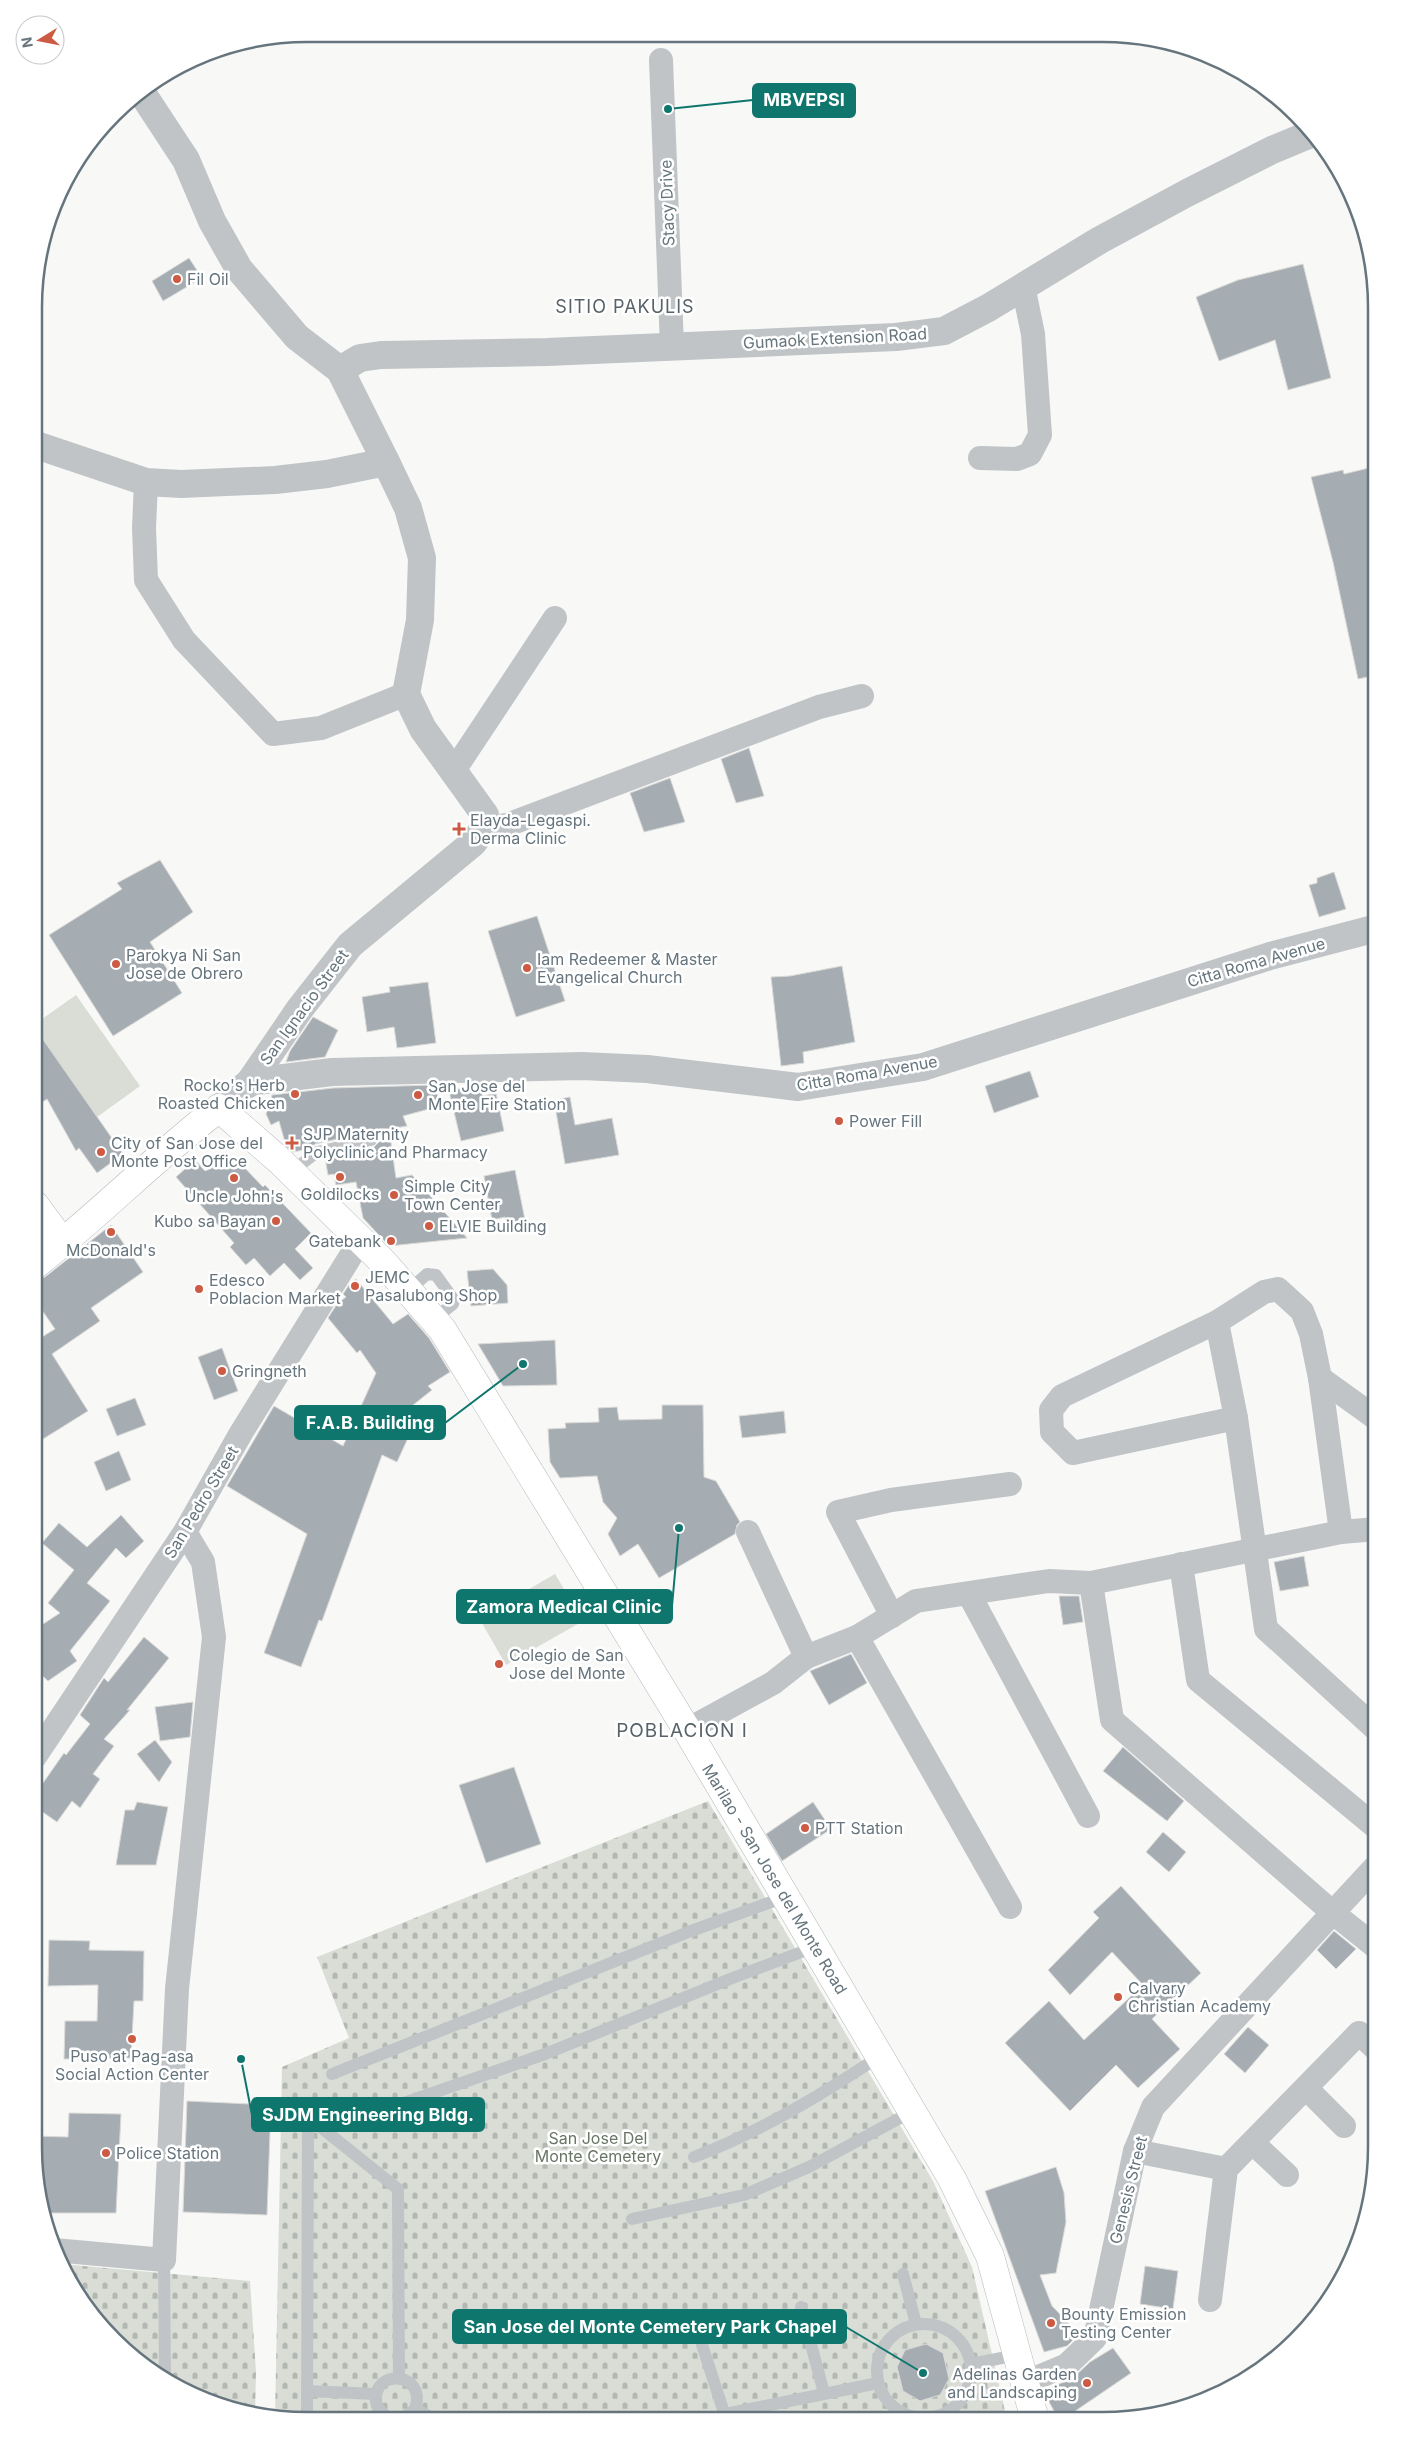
<svg xmlns="http://www.w3.org/2000/svg" width="1411" height="2454" font-family="Inter,sans-serif">
	<style>
		.grass { fill: #d9ddd6 }
		.cemetery { fill: url(#cemetery-stones) }
		.building { fill: #a6adb2; stroke: #dadad8 }
		.lines { fill: none; stroke-linecap: round; stroke-linejoin: round }
		.secondary-casing { stroke: #b3b8bb; stroke-width: 29 }
		.service { stroke: #c0c4c7; stroke-width: 12 }
		.minor { stroke: #c0c4c7; stroke-width: 24 }
		.tertiary { stroke: #c0c4c7; stroke-width: 28 }
		.secondary { stroke: #fff; stroke-width: 28 }
		.poi-dot { fill: #cd5a42; stroke: #fff; stroke-width: 2 }
		.labels { text-anchor: middle; dominant-baseline: central; stroke-width: 5; stroke-linejoin: round; paint-order: stroke }
		.street-label { font-size: 16px; fill: #66757d; stroke: #fff }
		.poi-label { font-size: 16px; fill: #66757d; stroke: #fff; text-anchor: start }
		.park-label { font-size: 16px; fill: #697665; stroke: #fff }
		.neighbourhood-label { font-size: 18px; letter-spacing: 1px; fill: #586369; stroke: #fff }
		.quarter-label { font-size: 19px; letter-spacing: 1px; fill: #586369; stroke: #fff }
		.rim { fill: none; stroke: #66757d; stroke-width: 2.5 }
		.leader { fill: none; stroke: #0f766e; stroke-width: 2 }
		.callout-dot { fill: #0f766e; stroke: #fff; stroke-width: 2 }
		.callout { fill: #0f766e; stroke: #0f766e; stroke-width: 2 }
		.callout-label { font-size: 18px; text-anchor: middle; font-weight: bold; fill: #fff }
	</style>
	<defs>
		<pattern id="cemetery-stones" width="16" height="16" patternUnits="userSpaceOnUse" patternTransform="scale(1.25)"><rect width="16" height="16" fill="#d9ddd6"/><path d="M2 7V4a2 2 0 0 1 4 0v3zM10 15v-3a2 2 0 0 1 4 0v3z" fill="#b4b8b3"/></pattern>
	</defs>
	<rect width="100%" height="100%" fill="#f8f8f6"/>
	<!-- grass -->
	<g class="grass">
		<path d="M76,995l64,91 -43,31 -62,-88v-5z"/>
		<path d="M555,1574l28,47 -77,44 -27,-47z"/>
	</g>
	<!-- cemetery -->
	<g class="cemetery">
		<path d="M708,1801l225,380 39,86 35,153 -732,-2 7,-351 67,-29 -32,-81z"/>
		<path d="M62,2264l188,17 6,91 -1,41 -52,-13 -62,-36 -51,-51z"/>
	</g>
	<!-- building -->
	<g class="building">
		<path d="M189,258l13,20 -39,23 -11,-20z"/>
		<path d="M1303,264l28,114 -43,12 -13,-50 -56,21 -23,-64 42,-17z"/>
		<path d="M1377,466v209l-19,4 -25,-117 -22,-85 32,-7 1,4z"/>
		<path d="M749,748l15,48 -28,7 -15,-44z"/>
		<path d="M670,778l15,44 -41,10 -14,-39z"/>
		<path d="M160,860l33,52 -43,30 32,51 -69,43 -64,-101 73,-46 -5,-6z"/>
		<path d="M1334,872l12,37 -27,8 -10,-32 8,-2v-5z"/>
		<path d="M537,916l28,85 -49,16 -28,-86z"/>
		<path d="M842,966l13,76 -52,10 1,11 -23,3 -10,-89 19,-1z"/>
		<path d="M428,982l8,61 -39,5 -3,-21 -27,5 -5,-35 28,-5 -1,-5z"/>
		<path d="M313,1017l25,13 -13,27 -39,5 4,-11z"/>
		<path d="M35,1028l88,126 -26,19 -18,-25 -3,3 -29,-52 -12,8z"/>
		<path d="M1030,1071l9,26 -45,16 -9,-27z"/>
		<path d="M480,1084l3,12 13,-3 8,38 -43,10 -12,-50z"/>
		<path d="M435,1085l5,21 -37,10 4,10 -18,3 7,49 16,-3 55,63 -78,8 -26,-28 -7,-36 -20,3 -2,-11 -6,1 -3,-17 48,-10 6,-6 -2,-8 -8,-2 -54,12 -7,5 -15,3 -7,-6 -7,-25 -8,4 -5,-11 6,-19 61,-7z"/>
		<path d="M570,1097l5,28 37,-7 7,37 -54,9 -11,-64z"/>
		<path d="M195,1160l10,11 16,-7h20l22,23 2,-2 46,48 -16,16 18,19 -13,12 -16,-17 -14,13 -16,-18 -8,7 -16,-18 4,-4 -58,-66z"/>
		<path d="M515,1170l10,50 -19,4 -1,-7 -13,3 -8,-44z"/>
		<path d="M111,1225l32,47 -52,36 9,13 -48,33 36,57 -53,33v-118l7,11 13,-8 -20,-29v-20l10,-3z"/>
		<path d="M493,1269l14,16 1,18 -37,3 -4,-35z"/>
		<path d="M356,1279l37,45 15,-10 21,24 21,34 -22,14 4,4 -24,19 11,5 -22,48 -15,-7 -60,166 -3,-1 -18,47 -37,-14 43,-119 -80,-48 47,-80 69,40 33,-73 -16,-23 -3,3 -29,-35 9,-14 9,-7 -3,-3 6,-9z"/>
		<path d="M555,1340l2,45 -54,1 -25,-42z"/>
		<path d="M222,1348l16,43 -24,9 -16,-43z"/>
		<path d="M135,1398l11,27 -29,11 -11,-27z"/>
		<path d="M662,1405h41l1,72 12,4 24,41 -3,3 -2,9 -76,44 -21,-34 -18,12 -12,-22 9,-16 -14,-16 -6,-26 -37,2 -10,-16 -2,-33 18,-1 -1,-5 34,-1 -1,-14 19,-1 2,13 43,-1z"/>
		<path d="M784,1411l2,22 -44,5 -3,-22z"/>
		<path d="M119,1451l12,29 -25,11 -12,-29z"/>
		<path d="M121,1515l23,26 -18,17 -10,-10 -29,35 23,18 -40,50 7,10 -29,20 -14,-13v-38l26,-17 -12,-10 26,-33 -32,-27 17,-20 28,24z"/>
		<path d="M1304,1556l5,30 -29,5 -6,-29z"/>
		<path d="M1059,1596h20l4,26 -20,3z"/>
		<path d="M144,1637l25,21 -42,52h3l-26,29 10,7 -21,28 7,5 -20,29 -8,-7 -15,21 -23,-16v-29l9,6 21,-30 2,2 24,-31 -10,-9 24,-37 4,4z"/>
		<path d="M851,1654l16,29 -38,22 -19,-34z"/>
		<path d="M193,1702l-3,35 -30,4 -5,-34z"/>
		<path d="M155,1740l17,22 -13,20 -22,-28z"/>
		<path d="M1123,1747l61,54 -17,20 -64,-50z"/>
		<path d="M514,1767l27,77 -55,19 -27,-78z"/>
		<path d="M137,1802l31,5 -12,58h-40l9,-55h9z"/>
		<path d="M813,1802l18,27 -49,32 -16,-27z"/>
		<path d="M1163,1832l23,20 -17,20 -23,-20z"/>
		<path d="M1121,1886l80,87 -49,46 28,30 -42,39 -22,-23 -46,46 -65,-68 44,-42 35,39 59,-55 -31,-33 -42,43 -22,-25 51,-52 -6,-6z"/>
		<path d="M1334,1931l22,18 -20,20 -19,-19z"/>
		<path d="M49,1940l41,1 -1,9 55,1 -1,50h-9l-3,57 -67,1 1,-38h32l1,-36 -50,1z"/>
		<path d="M1248,2027l21,18 -24,28 -21,-19z"/>
		<path d="M187,2101l84,4 -4,110 -84,-3z"/>
		<path d="M69,2113l52,1 -5,99h-69l-13,-77 34,1z"/>
		<path d="M1056,2167l8,26 2,29 -10,51 -16,2 12,31 27,28 -12,12 -23,6 -59,-161z"/>
		<path d="M1145,2266l33,5 -5,38 -33,-5z"/>
		<path d="M926,2344l17,9 6,26 -9,16 -20,6 -17,-10 -6,-24 8,-17z"/>
		<path d="M1113,2348l18,25 -69,47h-3l-16,-29 30,-13 17,-16z"/>
	</g>
	<g class="lines">
		<defs>
			<g id="secondary">
				<path d="M35,1205l28,38"/>
				<path d="M35,1265c64,-50 119,-107 184,-157l61,53 102,100 60,68 245,401 265,449 38,77 45,164"/>
			</g>
		</defs>
		<!-- secondary casing -->
		<use href="#secondary" class="secondary-casing"/>
		<!-- service -->
		<g class="service">
			<path d="M291,1172l26,-20 54,-12"/>
			<path d="M408,1291l19,-17 9,1 18,25 -1,4 -19,15"/>
			<path d="M332,2074l359,-143 94,-34"/>
			<path d="M401,2104l144,-50 190,-77 80,-30"/>
			<path d="M694,2157c66,-25 127,-62 186,-101"/>
			<path d="M632,2219l112,-24 65,-28 104,-56"/>
			<path d="M164,2260l1,117"/>
			<path d="M903,2274l13,50"/>
			<path d="M801,2307l23,86"/>
			<circle cx="924" cy="2371" r="47"/>
			<path d="M696,2326l30,93"/>
			<path d="M971,2364l46,-9"/>
			<path d="M307,2391l69,3"/>
			<path d="M415,2409l18,9"/>
			<path d="M307,2418l1,-301 90,72 1,189"/>
			<path d="M390,2418c-7,-3 -13,-8 -14,-17 -3,-33 52,-29 39,8l-12,9"/>
			<path d="M714,2419l11,-5 153,-31"/>
		</g>
		<!-- minor -->
		<g class="minor">
			<path d="M661,60l11,287"/>
			<path d="M980,458l37,1 13,-5 10,-19 -7,-101 -10,-48"/>
			<path d="M146,482l-2,46 2,52 38,60 89,94 48,-6 85,-34"/>
			<path d="M453,772l102,-154"/>
			<path d="M484,828l23,-3 312,-118 43,-11"/>
			<path d="M1217,1322l19,96 30,211 111,101"/>
			<path d="M1320,1378l57,41"/>
			<path d="M1236,1418l-163,35 -21,-21 -1,-22 11,-14 155,-74 47,-30 14,-3 24,22 9,23 9,44 21,154"/>
			<path d="M748,1532l58,125"/>
			<path d="M1181,1564l17,116 179,148"/>
			<path d="M1091,1583l21,137 220,192 45,36"/>
			<path d="M969,1594l119,222"/>
			<path d="M892,1616l-54,-104 53,-12 119,-16"/>
			<path d="M857,1637l153,270"/>
			<path d="M687,1730l86,-47 33,-26 51,-20 59,-36 133,-20 42,2 250,-51 36,-3"/>
			<path d="M34,1758l151,-226 56,-99 119,-192"/>
			<path d="M1306,2088l38,38"/>
			<path d="M1253,2143l34,32"/>
			<path d="M1135,2151l91,18"/>
			<path d="M54,2250l110,10 13,-271 37,-352 -11,-75 -18,-30"/>
			<path d="M1210,2300l16,-131 133,-136 18,17"/>
			<path d="M1024,2383l43,-18 28,-27 40,-187 18,-44 224,-242"/>
		</g>
		<!-- tertiary -->
		<g class="tertiary">
			<path d="M142,93l44,67 26,61 27,48 58,68 43,33 46,92 22,46 14,50 -2,62 -14,74 17,35 62,86 -1,13 -11,15 -123,102 -51,65 -49,72 -31,26"/>
			<path d="M340,370l20,-12 21,-3 166,-3 349,-15 48,-6 44,-23 112,-68 87,-47 85,-43 41,-17"/>
			<path d="M36,445l110,37 35,2 94,-4 52,-6 59,-12"/>
			<path d="M250,1082l82,-10 250,-6 65,3 151,18 125,-20 347,-111 107,-28"/>
		</g>
		<!-- secondary -->
		<use href="#secondary" class="secondary"/>
	</g>
	<!-- markers -->
	<g class="poi-dot">
		<circle cx="177" cy="279" r="5"/>
		<path d="M456.5 821.5h5v5h5v5h-5v5h-5v-5h-5v-5h5z"/>
		<circle cx="116" cy="964" r="5"/>
		<circle cx="527" cy="968" r="5"/>
		<circle cx="295" cy="1094" r="5"/>
		<circle cx="418" cy="1095" r="5"/>
		<circle cx="839" cy="1121" r="5"/>
		<path d="M289.5 1135.5h5v5h5v5h-5v5h-5v-5h-5v-5h5z"/>
		<circle cx="101" cy="1152" r="5"/>
		<circle cx="340" cy="1177" r="5"/>
		<circle cx="234" cy="1178" r="5"/>
		<circle cx="394" cy="1195" r="5"/>
		<circle cx="276" cy="1221" r="5"/>
		<circle cx="429" cy="1226" r="5"/>
		<circle cx="111" cy="1232" r="5"/>
		<circle cx="391" cy="1241" r="5"/>
		<circle cx="355" cy="1286" r="5"/>
		<circle cx="199" cy="1289" r="5"/>
		<circle cx="222" cy="1371" r="5"/>
		<circle cx="499" cy="1664" r="5"/>
		<circle cx="805" cy="1828" r="5"/>
		<circle cx="1118" cy="1997" r="5"/>
		<circle cx="132" cy="2039" r="5"/>
		<circle cx="106" cy="2153" r="5"/>
		<circle cx="1051" cy="2323" r="5"/>
		<circle cx="1087" cy="2383" r="5"/>
	</g>
	<g class="labels">
		<!-- street labels -->
		<g class="street-label">
			<text transform="translate(667 203) rotate(-92)">Stacy Drive</text>
			<text transform="translate(835 338) rotate(-3)">Gumaok Extension Road</text>
			<text transform="translate(1256 962) rotate(-16)">Citta Roma Avenue</text>
			<text transform="translate(304 1007) rotate(-54)">San Ignacio Street</text>
			<text transform="translate(867 1073) rotate(-10)">Citta Roma Avenue</text>
			<text transform="translate(201 1502) rotate(-59)">San Pedro Street</text>
			<text transform="translate(775 1879) rotate(59)">Marilao - San Jose del Monte Road</text>
			<text transform="translate(1128 2190) rotate(-76)">Genesis Street</text>
		</g>
		<!-- poi labels -->
		<g class="poi-label">
			<text x="187" y="279">Fil Oil</text>
			<text x="470" y="820">Elayda-Legaspi.<tspan x="470" dy="18">Derma Clinic</tspan></text>
			<text x="126" y="955">Parokya Ni San<tspan x="126" dy="18">Jose de Obrero</tspan></text>
			<text x="537" y="959">Iam Redeemer &amp; Master<tspan x="537" dy="18">Evangelical Church</tspan></text>
			<text x="285" y="1085" text-anchor="end">Rocko's Herb<tspan x="285" dy="18">Roasted Chicken</tspan></text>
			<text x="428" y="1086">San Jose del<tspan x="428" dy="18">Monte Fire Station</tspan></text>
			<text x="849" y="1121">Power Fill</text>
			<text x="303" y="1134">SJP Maternity<tspan x="303" dy="18">Polyclinic and Pharmacy</tspan></text>
			<text x="111" y="1143">City of San Jose del<tspan x="111" dy="18">Monte Post Office</tspan></text>
			<text x="404" y="1186">Simple City<tspan x="404" dy="18">Town Center</tspan></text>
			<text x="340" y="1194" text-anchor="middle">Goldilocks</text>
			<text x="234" y="1196" text-anchor="middle">Uncle John's</text>
			<text x="266" y="1221" text-anchor="end">Kubo sa Bayan</text>
			<text x="439" y="1226">ELVIE Building</text>
			<text x="381" y="1241" text-anchor="end">Gatebank</text>
			<text x="111" y="1250" text-anchor="middle">McDonald's</text>
			<text x="365" y="1277">JEMC<tspan x="365" dy="18">Pasalubong Shop</tspan></text>
			<text x="209" y="1280">Edesco<tspan x="209" dy="18">Poblacion Market</tspan></text>
			<text x="232" y="1371">Gringneth</text>
			<text x="509" y="1655">Colegio de San<tspan x="509" dy="18">Jose del Monte</tspan></text>
			<text x="815" y="1828">PTT Station</text>
			<text x="1128" y="1988">Calvary<tspan x="1128" dy="18">Christian Academy</tspan></text>
			<text x="132" y="2056" text-anchor="middle">Puso at Pag-asa<tspan x="132" dy="18">Social Action Center</tspan></text>
			<text x="116" y="2153">Police Station</text>
			<text x="1061" y="2314">Bounty Emission<tspan x="1061" dy="18">Testing Center</tspan></text>
			<text x="1077" y="2374" text-anchor="end">Adelinas Garden<tspan x="1077" dy="18">and Landscaping</tspan></text>
		</g>
		<!-- park labels -->
		<g class="park-label">
			<text x="598" y="2138">San Jose Del<tspan x="598" dy="18">Monte Cemetery</tspan></text>
		</g>
		<!-- neighbourhood labels -->
		<g class="neighbourhood-label">
			<text x="625" y="306">SITIO PAKULIS</text>
		</g>
		<!-- quarter labels -->
		<g class="quarter-label">
			<text x="682" y="1730">POBLACION I</text>
		</g>
	</g>
	<!-- crop -->
	<path d="M0 0H1411V2454H0ZM307 42H1103A265 265 0 0 1 1368 307V2147A265 265 0 0 1 1103 2412H307A265 265 0 0 1 42 2147V307A265 265 0 0 1 307 42Z" fill="#fff" fill-rule="evenodd"/>
	<path class="rim" d="M307 42H1103A265 265 0 0 1 1368 307V2147A265 265 0 0 1 1103 2412H307A265 265 0 0 1 42 2147V307A265 265 0 0 1 307 42Z"/>
	<!-- callouts -->
	<path class="leader" d="M668 109L753 100M523 1364L445 1423M679 1528L672 1606M241 2059L252 2115M923 2373L846 2327"/>
	<g class="callout-dot">
		<circle cx="668" cy="109" r="5"/>
		<circle cx="523" cy="1364" r="5"/>
		<circle cx="679" cy="1528" r="5"/>
		<circle cx="241" cy="2059" r="5"/>
		<circle cx="923" cy="2373" r="5"/>
	</g>
	<g class="callout">
		<rect x="753" y="84" width="102" height="33" rx="5"/>
		<rect x="295" y="1406" width="150" height="33" rx="5"/>
		<rect x="457" y="1590" width="215" height="33" rx="5"/>
		<rect x="252" y="2098" width="232" height="33" rx="5"/>
		<rect x="453" y="2310" width="393" height="33" rx="5"/>
	</g>
	<g class="callout-label">
		<text x="804" y="106">MBVEPSI</text>
		<text x="370" y="1429">F.A.B. Building</text>
		<text x="564" y="1613">Zamora Medical Clinic</text>
		<text x="368" y="2121">SJDM Engineering Bldg.</text>
		<text x="650" y="2333">San Jose del Monte Cemetery Park Chapel</text>
	</g>
	<!-- north arrow -->
	<g transform="translate(40 40) rotate(260)"><circle r="24" fill="#ffffff" stroke="#c2c8cb"/>
	<path d="M0-4L9 19L0 12L-9 19Z" fill="#cd5a42"/>
	<text y="-8" font-size="14" font-weight="bold" text-anchor="middle" fill="#66757d">N</text>
	</g>
</svg>
